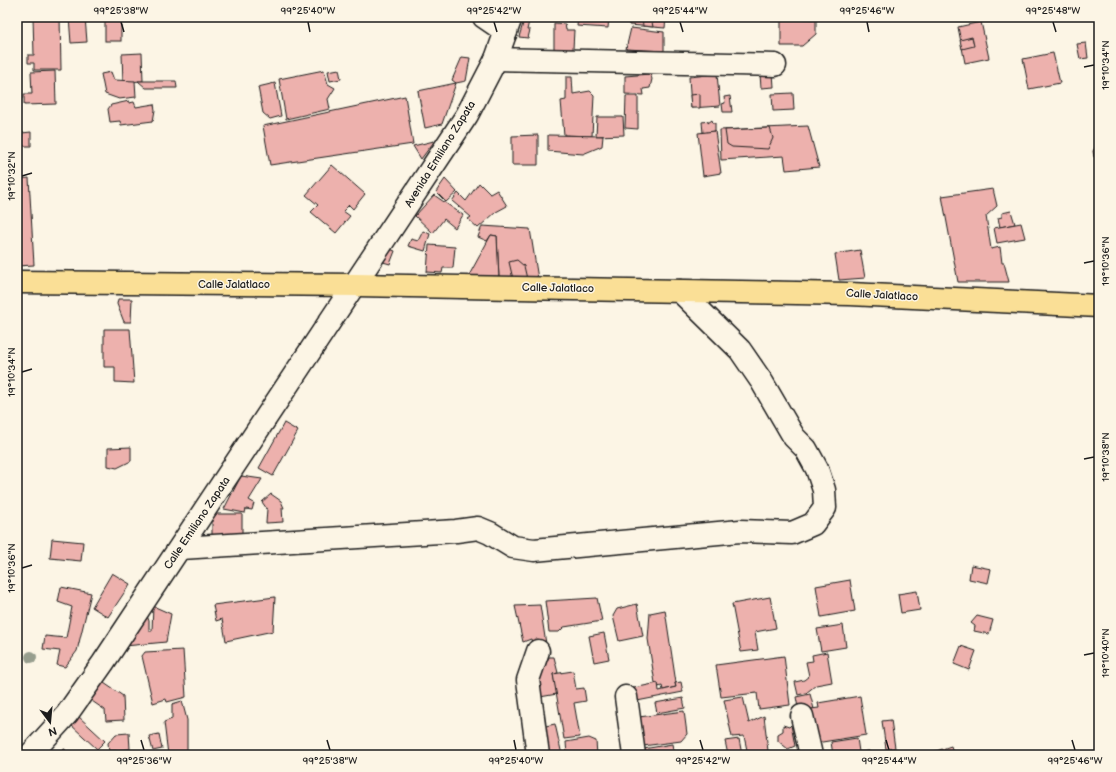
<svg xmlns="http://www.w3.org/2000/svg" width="1116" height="772" font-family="'Balsamiq Sans',sans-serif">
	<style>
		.building { fill: #edb1ad; stroke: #1c1c1c }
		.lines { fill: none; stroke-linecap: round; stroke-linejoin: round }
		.minor-casing { stroke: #1c1c1c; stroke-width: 25 }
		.major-casing { stroke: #1c1c1c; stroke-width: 25 }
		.minor { stroke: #fcf5e5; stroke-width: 22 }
		.major { stroke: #fadf96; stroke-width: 22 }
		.tree { fill: #979e8e }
		.ticks { fill: none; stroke: #1c1c1c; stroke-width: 1.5 }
		.labels { text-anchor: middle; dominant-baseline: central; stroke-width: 3; stroke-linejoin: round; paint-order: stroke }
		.street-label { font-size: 11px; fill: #1c1c1c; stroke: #fcf5e5 }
		.neatline { fill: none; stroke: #1c1c1c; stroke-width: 1.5 }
		.ticks-label { font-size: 10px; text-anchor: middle; fill: #1c1c1c }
	</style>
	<rect width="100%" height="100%" fill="#fcf5e5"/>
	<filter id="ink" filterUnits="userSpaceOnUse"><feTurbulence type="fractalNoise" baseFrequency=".025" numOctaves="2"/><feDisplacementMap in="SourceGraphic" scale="8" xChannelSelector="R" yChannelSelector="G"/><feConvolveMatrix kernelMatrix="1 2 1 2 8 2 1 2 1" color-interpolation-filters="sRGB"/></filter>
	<g filter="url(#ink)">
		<!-- building -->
		<g class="building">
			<path d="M33,17h27l1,53h-27v-7h-6v-8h6z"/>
			<path d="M69,17h16l2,25 -16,1z"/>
			<rect x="105" y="17" width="16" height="24"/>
			<path d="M578,17h31l-1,11 -31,-2z"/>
			<path d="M630,17h36l-1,11 -36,-3z"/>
			<path d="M651,17l2,10 -10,-1 -1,-8z"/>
			<path d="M781,18l35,1v15l-14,12h-21z"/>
			<path d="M524,20l5,1 -2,9h3l-2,8 -9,-1z"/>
			<path d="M981,22l8,36 -24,5 -7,-36z"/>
			<path d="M554,23l11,1 1,6h8l-1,19 -19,2z"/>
			<path d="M631,28l33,4v19l-38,-2z"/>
			<path d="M972,37l2,9 -12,3 -2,-9z"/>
			<path d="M1086,43l2,15 -8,1 -3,-15z"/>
			<path d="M142,53l1,28 -20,1 -1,-28z"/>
			<path d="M1053,53l7,30 -31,6 -6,-30z"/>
			<path d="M462,57l8,1 -4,23 -10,2 -4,-3z"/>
			<path d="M339,69l2,10 -11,2 -2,-10z"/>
			<path d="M324,70l4,14 7,4 -7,11 2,10 -44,10 -7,-40z"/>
			<path d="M55,71l1,33 -32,1v-11h8l-1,-22z"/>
			<path d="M111,72l3,8 21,1 1,16 -17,2 -14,-5 -4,-20z"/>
			<path d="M773,73l1,14 -13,1 -1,-14z"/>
			<path d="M650,74l2,5 -2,9 -7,1 1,6 -19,-1v-18z"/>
			<path d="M717,74l3,32 -29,2 -2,-31z"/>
			<path d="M566,77h6l1,17 17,-3 4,4 -2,41 -28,-1 -3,-34 5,-1z"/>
			<path d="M138,81h38l1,7h-31z"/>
			<path d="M275,83l6,33 -11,3 -7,-6 -5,-26z"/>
			<path d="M456,83l-14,41 -17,4 -7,-37z"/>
			<path d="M793,93l1,17 -21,1 -1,-17z"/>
			<path d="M700,94v14h-9l-1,-13z"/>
			<path d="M405,96l8,48 -143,21 -7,-39z"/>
			<path d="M626,96h12v33l-13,-1z"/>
			<path d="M730,96l2,16h-9l-1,-8 3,-1 -1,-6z"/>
			<path d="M129,101v2l5,-1 2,5 18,-3 1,6 -2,11 -32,4 -1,-4 -10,1 -2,-13 3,-4z"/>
			<path d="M597,117h26l1,18 -28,1z"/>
			<path d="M712,120l1,3h2v8l-12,2 -1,-11 6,-1v2z"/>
			<path d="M808,126l11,41 -33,3 -2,-14 -63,4 -1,-30z"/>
			<path d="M770,128l3,10 -5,11 -36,-2 -5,-3 -2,-14z"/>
			<path d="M715,131l6,42 -18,3 -5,-43z"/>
			<path d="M31,132v14h-9v-13z"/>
			<path d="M538,135v30h-26v-29z"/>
			<path d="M548,135l55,1 -1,10 -19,8 -35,-3z"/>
			<path d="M434,141l-1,2 -12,16 -8,-13z"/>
			<path d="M1099,145v12h-5l-1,-6 3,-5z"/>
			<path d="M332,165l33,29 -12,15 -4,-4 -6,6 7,5 -14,17 -25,-21 7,-7 -12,-10z"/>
			<path d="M29,178l5,87 -17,1v-87z"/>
			<path d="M445,179l12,13 -11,10 -10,-10z"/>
			<path d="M479,183l11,11 7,-4 10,16 -11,6 -18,16 -10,-9 3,-2 -19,-16 6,-8 8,8z"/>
			<path d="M993,189l4,17 -11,10 5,33 9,-2 2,16h2l5,19h-51l-16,-86z"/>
			<path d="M434,195l29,20 -8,13 -11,-9 -11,14 -18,-17z"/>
			<path d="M1011,211l4,13 -15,3 -2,-9 4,-1v-4z"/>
			<path d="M1021,223l4,15 -28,5 -3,-15z"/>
			<path d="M482,226l48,3 8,50h-39l-2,-43 -6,-1 -4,6 -9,-4z"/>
			<path d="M423,231l7,3 -5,17 -17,-5 3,-7 7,2z"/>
			<path d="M491,235l6,1 2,43h-32z"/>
			<path d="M429,245l26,2 -2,21h-10l-1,5 -15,-1z"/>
			<path d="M390,249l5,2 -5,13 -14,-4z"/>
			<path d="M860,250l5,28 -26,2 -4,-26z"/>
			<path d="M517,260l7,6 3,13h-14l-4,-17z"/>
			<path d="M118,299h14l-1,23h-7l-7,-18z"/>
			<path d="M104,329h26l4,54 -19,-1v-15h-11z"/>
			<path d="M284,423l14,8 -25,45 -14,-8z"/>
			<path d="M131,447v14l-14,7 -9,-2v-18z"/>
			<path d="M241,476l21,3 -13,21 5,3 -2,7 -6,-1 -1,4 -21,-4z"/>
			<path d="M271,494l10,7 3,7h-2l1,14 -17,1 1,-14 -5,-7z"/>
			<rect x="212" y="514" width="30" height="22"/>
			<path d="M52,539l31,3 -2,19 -31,-3z"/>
			<path d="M971,565l20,4 -3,14 -19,-4z"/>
			<path d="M112,573l18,11 -22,33 -16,-10z"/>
			<path d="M850,580l5,31 -34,6 -5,-31z"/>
			<path d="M61,587l30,6 -14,58 -12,16 -8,-2 3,-14 -17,-2 2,-13 21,2 6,-31 -14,-5z"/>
			<path d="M917,591l3,19 -19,3 -3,-19z"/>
			<path d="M275,597l-2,34 -47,10 -4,-22 -6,2 -3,-16z"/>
			<path d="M770,597l6,31 -21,4 3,18 -17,2 -9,-48z"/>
			<path d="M597,598l5,23 -38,6 -5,5h-10l-4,-31z"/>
			<path d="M637,604l6,32 -24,5 -6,-25 4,-7z"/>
			<path d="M540,605l6,39 -13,3 -2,-8 -8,3 -8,-36z"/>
			<path d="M153,606l18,8 -5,28 -41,4 21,-33 3,8v10h3z"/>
			<path d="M665,610l11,73h-1l1,4 -13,3 -1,-4 -4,1v-4h-3l-7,-44 2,-26z"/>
			<path d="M977,616l16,4 -4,14 -15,-3 1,-5 -4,-3z"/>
			<path d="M843,625l3,22 -25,4 -4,-22z"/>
			<path d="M604,633l5,26 -15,3 -5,-26z"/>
			<path d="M961,646l15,5 -7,19 -15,-6z"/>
			<path d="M183,650l3,47 -19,5 -1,-3 -13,4 -11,-47 3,-4z"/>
			<path d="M827,652l5,30 -16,3 -10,8 -8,2 -3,-13 9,-2 5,-4 -3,-14 7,-1 -1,-6z"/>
			<path d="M784,656l6,49 -31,4 -2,-16 -36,4 -5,-32z"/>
			<path d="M549,657h5l4,16 -5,1 4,20 -17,3 -3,-14z"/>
			<path d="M573,671l3,18 8,-1 2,13 -12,2 6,34 -16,2 -11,-65z"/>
			<path d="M101,681l22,15 1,24 -18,1 -1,-11 -16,-11z"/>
			<path d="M681,682l2,10 -51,10 -3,-13 29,-6 1,8 17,-4 -1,-4z"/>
			<path d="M810,694l4,15 -15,4 -3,-16z"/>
			<path d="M860,696l6,39 -50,8 -5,-34 8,-1 -1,-5z"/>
			<path d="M743,697l6,26 15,-7 4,35 -20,4 -4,-19 -12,1 -8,-37z"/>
			<path d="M683,698l2,10 -28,5 -2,-10z"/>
			<path d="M182,701l5,19v32l-19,3 -4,-33 8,-3v-15z"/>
			<path d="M684,711l3,23 -6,7 -38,5 -4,-29z"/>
			<path d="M78,716l27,25 -8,8 -27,-25z"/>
			<path d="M891,720l4,28 -9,1 -4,-28z"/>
			<path d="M555,724l7,31h-15l-6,-28z"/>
			<path d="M783,725l6,2 2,-2 4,21 -7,3 -10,-8v-7l5,-3z"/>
			<path d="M129,733l1,16 -21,2 -1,-8 8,-9z"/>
			<path d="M159,734l3,15 -9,2 -4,-15z"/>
			<path d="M589,738l7,3 1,14h-30l-1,-13z"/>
			<path d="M857,738l2,14 10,-1 1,4h-37l-2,-13z"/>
			<path d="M739,739l3,16h-14l-3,-14z"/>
			<path d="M672,744l2,11h-35l-1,-5z"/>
			<path d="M951,746l3,9h-29z"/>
			<path d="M65,749l1,6h-19v-1z"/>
		</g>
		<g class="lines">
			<defs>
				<g id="minor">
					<path d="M484,17l22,15"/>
					<path d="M496,59l279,6"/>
					<path d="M181,548l275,-17 22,-3 12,5 23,14 21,3 206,-19 52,2 21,-9 12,-16 -1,-18 -7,-21 -11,-20 -12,-12 -32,-55 -22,-32 -60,-59"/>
					<path d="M538,651l-10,29 10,75"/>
					<path d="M626,697l8,58"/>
					<path d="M802,716l9,39"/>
					<path d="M30,755l37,-41 36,-51 364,-548 29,-56 15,-42"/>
				</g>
				<path id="major" d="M17,282l339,3 494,9 249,12"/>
			</defs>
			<!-- minor casing -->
			<use href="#minor" class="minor-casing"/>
			<!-- major casing -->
			<use href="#major" class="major-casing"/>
			<!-- minor -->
			<use href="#minor" class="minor"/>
			<!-- major -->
			<use href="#major" class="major"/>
		</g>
		<!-- trees -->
		<circle class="tree" cx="31" cy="657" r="6"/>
	</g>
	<!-- ticks -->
	<path class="ticks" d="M121,22l3,10M308,22l2,10M494,22l3,10M680,22l3,10M867,22l2,10M1053,22l3,10M1084,67l10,-2M22,176l10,-3M1084,263l10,-2M22,372l10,-3M1084,459l10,-2M22,568l10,-3M1084,655l10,-2M141,740l3,10M327,740l3,10M514,740l2,10M700,740l3,10M886,740l3,10M1072,740l3,10"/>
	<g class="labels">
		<!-- street labels -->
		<g class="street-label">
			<text transform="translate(440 154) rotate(-58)">Avenida Emiliano Zapata</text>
			<text x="234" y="284">Calle Jalatlaco</text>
			<text transform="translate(558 288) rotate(1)">Calle Jalatlaco</text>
			<text transform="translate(882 295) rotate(3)">Calle Jalatlaco</text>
			<text transform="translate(197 523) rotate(-56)">Calle Emiliano Zapata</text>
		</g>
	</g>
	<!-- margin -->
	<rect width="1116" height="772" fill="none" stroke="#fcf5e5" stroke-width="44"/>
	<!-- north arrow -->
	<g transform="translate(50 722) rotate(164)" stroke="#fcf5e5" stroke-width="3" paint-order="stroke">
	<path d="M0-3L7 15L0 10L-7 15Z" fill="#1c1c1c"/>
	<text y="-6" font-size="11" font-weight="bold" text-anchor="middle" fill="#1c1c1c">N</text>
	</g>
	<rect x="22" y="22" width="1072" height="728" class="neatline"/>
	<g class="ticks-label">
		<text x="121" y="14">99°25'38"W</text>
		<text x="308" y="14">99°25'40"W</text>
		<text x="494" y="14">99°25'42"W</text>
		<text x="680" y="14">99°25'44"W</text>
		<text x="867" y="14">99°25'46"W</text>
		<text x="1053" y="14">99°25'48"W</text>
		<text transform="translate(1105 65) rotate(-90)" y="4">19°10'34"N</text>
		<text transform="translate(11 176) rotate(-90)" y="4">19°10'32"N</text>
		<text transform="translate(1105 261) rotate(-90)" y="4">19°10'36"N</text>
		<text transform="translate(11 372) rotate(-90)" y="4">19°10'34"N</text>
		<text transform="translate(1105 457) rotate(-90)" y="4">19°10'38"N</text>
		<text transform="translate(11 568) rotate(-90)" y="4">19°10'36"N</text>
		<text transform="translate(1105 653) rotate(-90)" y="4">19°10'40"N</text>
		<text x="144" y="764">99°25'36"W</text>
		<text x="330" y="764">99°25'38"W</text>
		<text x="516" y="764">99°25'40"W</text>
		<text x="703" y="764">99°25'42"W</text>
		<text x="889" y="764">99°25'44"W</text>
		<text x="1075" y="764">99°25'46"W</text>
	</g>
</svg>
